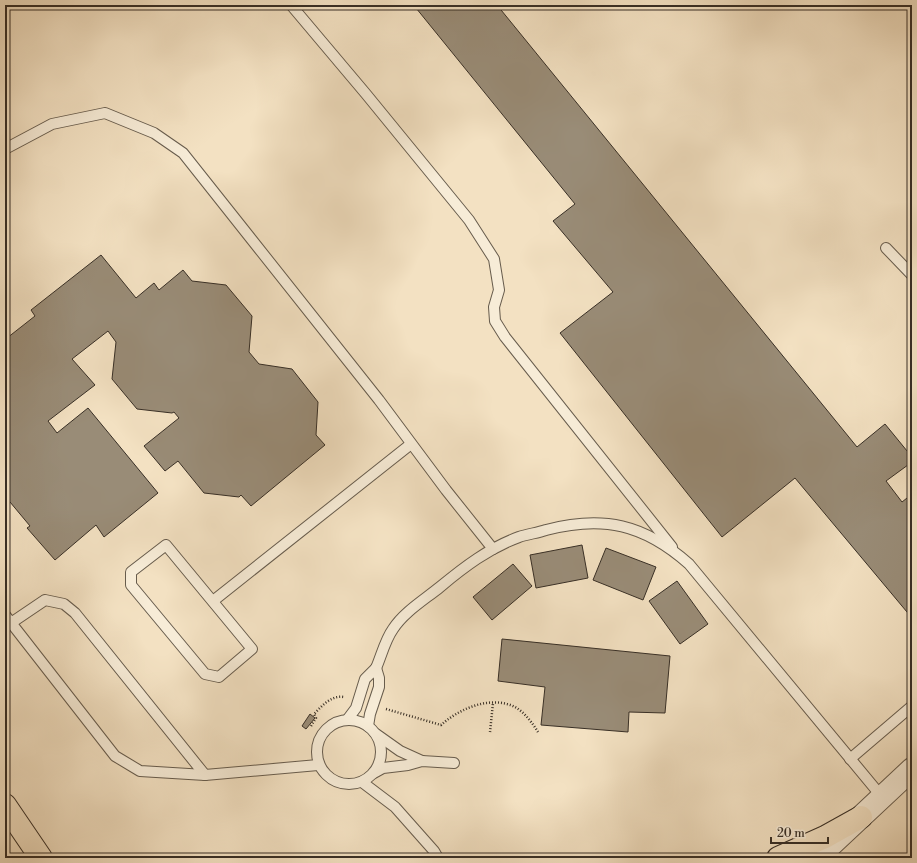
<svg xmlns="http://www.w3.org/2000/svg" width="917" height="863" font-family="'Libre Bodoni',serif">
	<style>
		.building { fill: #998c77; stroke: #382f26 }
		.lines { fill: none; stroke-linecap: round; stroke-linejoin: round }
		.service-casing { stroke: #675c4d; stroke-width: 12 }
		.tertiary-casing { stroke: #675c4d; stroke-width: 24 }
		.primary-casing { stroke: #382f26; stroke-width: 24 }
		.path { stroke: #382f26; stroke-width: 2.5; stroke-dasharray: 1 2; stroke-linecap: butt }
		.service { stroke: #f7ecd7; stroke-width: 10 }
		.tertiary { stroke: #f7ecd7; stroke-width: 22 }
		.primary { stroke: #f3e1c2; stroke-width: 22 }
	</style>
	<rect width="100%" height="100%" fill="#f3e1c2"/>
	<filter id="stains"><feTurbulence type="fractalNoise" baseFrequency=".005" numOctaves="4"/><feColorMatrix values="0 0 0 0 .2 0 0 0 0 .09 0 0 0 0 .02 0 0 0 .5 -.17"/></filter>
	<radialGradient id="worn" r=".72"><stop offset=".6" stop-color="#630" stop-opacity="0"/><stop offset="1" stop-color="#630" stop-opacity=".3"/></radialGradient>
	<!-- building -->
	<g class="building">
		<path d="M419,5h78l360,442 28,-23 27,33v5l-26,19 16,21 10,-8v124l-117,-140 -73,59 -162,-204 53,-41 -60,-71 22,-17 -159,-196z"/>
		<path d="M101,255l35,43 18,-15 5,7 24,-20 9,11 34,4 26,31 -3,36 10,12 33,5 26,33 -2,33 9,10 -74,61 -10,-11 -2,2 -35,-4 -26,-32 -13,10 -21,-25 35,-28 -5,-6 -2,1 -35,-4 -25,-30 4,-37 -8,-11 -36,28 23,26 -47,36 9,12 31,-25 70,85 -54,44 -8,-12 -41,35 -28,-32 3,-2 -20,-24 -5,5v-172l2,3 28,-22 -4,-6z"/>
		<path d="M582,545l6,33 -52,10 -6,-33z"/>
		<path d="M606,548l50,19 -13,33 -50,-20z"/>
		<path d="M513,564l19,22 -40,34 -19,-23z"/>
		<path d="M677,581l31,43 -28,20 -31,-43z"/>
		<path d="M502,639l168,17 -5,57 -36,-1 -1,20 -87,-7 4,-38 -47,-6z"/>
		<path d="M310,714l5,4 -9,11 -4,-3z"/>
	</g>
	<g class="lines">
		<defs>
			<g id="service">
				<path d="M291,5l75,89 103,126 25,39 5,31 -5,17 1,14 10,16 167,210"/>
				<path d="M5,149l47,-25 53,-11 49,20 29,20 196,247 67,90 47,59"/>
				<path d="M886,248l26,27"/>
				<path d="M166,545l86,104 -33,28 -14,-3 -74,-89v-13z"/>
				<path d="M213,601l198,-157"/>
				<path d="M5,615l110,141 25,15 65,4 113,-10"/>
				<path d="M11,623l34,-23 19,4 11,9 130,162"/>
				<path d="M376,668c5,-11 9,-28 17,-39 11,-17 31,-29 47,-42 24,-20 49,-39 79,-50 9,-3 18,-4 27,-7 57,-15 98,-6 143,34l193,233"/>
				<circle cx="349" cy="752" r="32"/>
				<path d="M347,720l9,-12 9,-29 11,-11 3,10v9l-9,27 -2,12"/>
				<path d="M376,734l24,17 22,10"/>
				<path d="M850,759l62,-53"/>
				<path d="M374,773l9,-5 25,-3 14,-4 32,2"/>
				<path d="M362,782l33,25 39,44 4,7"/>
			</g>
			<path id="tertiary" d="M817,858l95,-89"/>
			<g id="primary">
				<path d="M5,805l36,53"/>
				<path d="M778,858l47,-21 36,-20"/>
			</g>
		</defs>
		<!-- service casing -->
		<use href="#service" class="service-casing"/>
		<!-- tertiary casing -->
		<use href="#tertiary" class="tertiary-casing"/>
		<!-- primary casing -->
		<use href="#primary" class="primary-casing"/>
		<!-- path -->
		<g class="path">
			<path d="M386,709l55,16c17,-15 43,-27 66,-21 14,3 24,17 31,28"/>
			<path d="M311,726l5,-8 -2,-4c8,-8 17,-19 30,-17"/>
			<path d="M490,732l3,-29"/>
		</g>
		<!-- service -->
		<use href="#service" class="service"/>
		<!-- tertiary -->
		<use href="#tertiary" class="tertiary"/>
		<!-- primary -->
		<use href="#primary" class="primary"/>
	</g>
	<!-- margin -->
	<rect width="917" height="863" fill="none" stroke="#f3e1c2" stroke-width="20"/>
	<rect x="6" y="6" width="905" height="851" fill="none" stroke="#382f26" stroke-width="2"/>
	<rect x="10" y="10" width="897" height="843" fill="none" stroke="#382f26"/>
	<!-- scale -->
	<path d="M771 837v6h57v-6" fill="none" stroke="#382f26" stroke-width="2"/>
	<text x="777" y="837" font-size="12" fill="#382f26" stroke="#f7ecd7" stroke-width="3" paint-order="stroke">20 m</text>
	<rect width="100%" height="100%" filter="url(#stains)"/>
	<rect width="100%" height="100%" fill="url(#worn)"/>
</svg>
